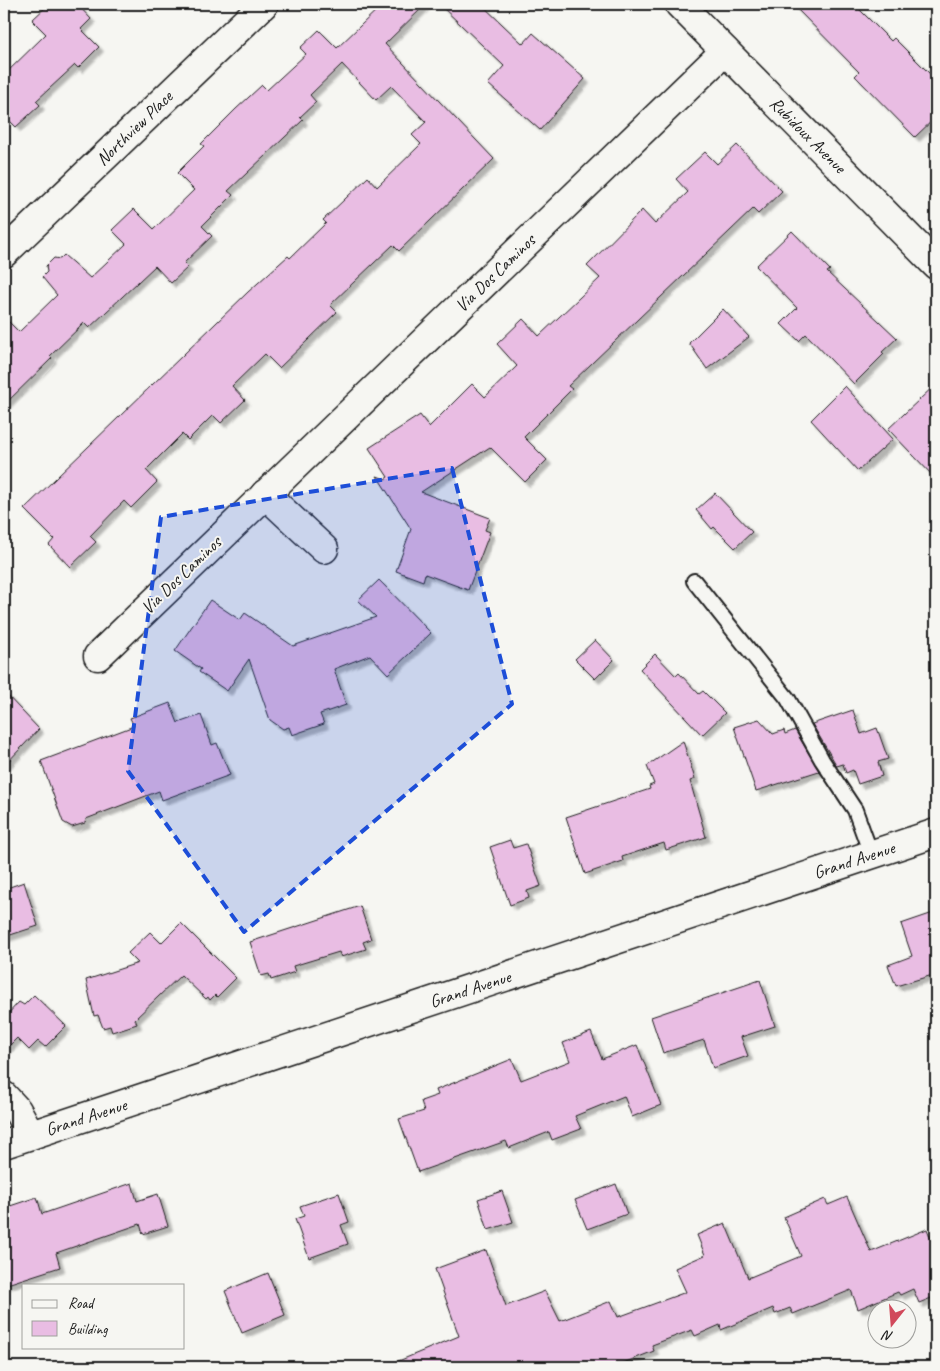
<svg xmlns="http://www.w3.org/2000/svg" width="940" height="1371" font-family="Caveat,sans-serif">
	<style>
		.building { fill: #e9bde3; stroke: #1c1c1c; filter: url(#shadow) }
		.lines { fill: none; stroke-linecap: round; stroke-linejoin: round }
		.lane-casing { stroke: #1c1c1c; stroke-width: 18 }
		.street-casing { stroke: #1c1c1c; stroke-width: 31 }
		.secondary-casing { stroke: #1c1c1c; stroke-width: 31 }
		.lane { stroke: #f6f6f2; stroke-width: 14 }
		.street { stroke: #f6f6f2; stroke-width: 28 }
		.secondary { stroke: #f6f6f2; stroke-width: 28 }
		.marked { fill: #1d4ed8; fill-opacity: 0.2; stroke: #1d4ed8; stroke-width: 4; stroke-dasharray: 10 6; stroke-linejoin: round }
		.labels { text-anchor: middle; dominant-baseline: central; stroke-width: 4; stroke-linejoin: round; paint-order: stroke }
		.street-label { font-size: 18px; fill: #1c1c1c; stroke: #f6f6f2 }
	</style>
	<defs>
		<filter id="shadow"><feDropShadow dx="4.5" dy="4.5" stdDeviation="1" flood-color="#0004"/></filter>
	</defs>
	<rect width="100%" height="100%" fill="#f6f6f2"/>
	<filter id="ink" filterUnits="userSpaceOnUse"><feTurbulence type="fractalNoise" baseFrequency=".02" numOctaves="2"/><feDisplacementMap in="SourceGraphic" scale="10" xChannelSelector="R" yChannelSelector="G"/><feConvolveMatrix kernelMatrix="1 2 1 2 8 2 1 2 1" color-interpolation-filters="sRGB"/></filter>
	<g filter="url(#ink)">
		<!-- building -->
		<g class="building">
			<path d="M49,4h28l14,15 -10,10 18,18 -21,21 -3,-3 -39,36 4,4 -24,22 -12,-12v-40l42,-41 -14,-14z"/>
			<path d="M383,4h43l-41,40 109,115 -95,92 -6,-6 -39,37 -24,23 7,7 -58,56 -14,-14 -33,32 13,14 -24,23 -8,-8 -25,25 -6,-6 -36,36 11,12 -26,26 -7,-7 -34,35 6,6 -26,25 -21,-22 5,-6 -30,-30 224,-217 40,-36 2,2 36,-35 -3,-3 45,-43 9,10 44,-43 -9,-9 14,-13 -35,-36 -15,14 -34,-36 -32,31 6,7 -16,15 3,3 -75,71 5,4 -31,31 10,10 -28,27 4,4 -17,16 -16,-17 -66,62 -5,-5 -34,33 2,2 -48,47v-88l15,15 38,-37 -15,-18 5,-5 -1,-6 8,-8 6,1 4,-4 26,23 36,-34 -14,-14 22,-21 20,20 40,-39 -17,-17 27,-27 -3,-2 35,-35 26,-24 5,5 39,-36 -6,-6 19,-18 18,18z"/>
			<path d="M439,4h42l42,40 10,-11 52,46 -45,51 -52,-46 16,-18z"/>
			<path d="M792,4h62l37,37 3,-3 42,42v37l-21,20 -60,-61 4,-4z"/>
			<path d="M737,145l45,46 -24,23 -5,-5 -185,177 4,3 -48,48 23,23 -22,22 -35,-35 -69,45 69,26 -5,12 5,2 -22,58 -43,-16 -2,7 -27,-10 15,-42 -34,-53 8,3 3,-2 -19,-29 51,-33 9,12 43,-43 13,13 32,-31 -20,-22 26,-25 16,17 61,-58 -13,-12 55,-56 13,14 33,-32 -12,-13 29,-27 12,12z"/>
			<path d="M792,231l38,39 -3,2 70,66 -15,14 2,2 -30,30 -48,-50 -7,7 -18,-17 16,-16 -41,-42z"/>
			<path d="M723,309l26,28 -42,32 -18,-26z"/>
			<path d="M936,384v95l-48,-50z"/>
			<path d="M845,386l48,53 -35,32 -47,-51z"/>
			<path d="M715,493l37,39 -17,16 -21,-21 -2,2 -16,-19z"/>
			<path d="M379,580l52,53 -43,41 -18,-19 -36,14 12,36 -26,9 4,10 -32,11 -3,-8 -6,2 -13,-9 -21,-61 -22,32 -28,-19 2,-3 -26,-18 35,-51 30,20 5,-7 48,33 83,-29 -18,-17z"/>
			<path d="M595,640l19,20 -19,19 -20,-20z"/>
			<path d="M655,654l21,22 3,-3 20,21 4,-3 22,22 -23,22 -62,-66z"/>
			<path d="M4,692l35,37 -35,37z"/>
			<path d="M170,703l8,20 23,-8 11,30 5,-2 13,32 -68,25 -3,-9 -73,28 -1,4 -13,4 -9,-5 -22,-61 93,-35 -4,-8z"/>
			<path d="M853,710l8,24 16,-6 11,31 -10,3 4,14 -24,8 -5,-14 -7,3 -3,-9 -6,2 -25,-42z"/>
			<path d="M759,719l14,15 11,-4 1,4 10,-4 24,41 -63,20 -22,-64z"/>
			<path d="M683,741l12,38 -5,2 16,56 -40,13 -2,-7 -42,14 1,4 -38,13 -19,-57 84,-28 -1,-3 5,-2 -7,-18z"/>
			<path d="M510,840l3,8 13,-4 15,42 -14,5 2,7 -19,7 -20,-58z"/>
			<path d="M24,882l14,44 -34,11v-48z"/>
			<path d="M360,906l11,33 -8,3 3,7 -25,8 -2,-5 -46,14 2,6 -24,8 -2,-6 -8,2 -11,-34z"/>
			<path d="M936,912v62l-40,12 -8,-21 24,-9 -11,-32z"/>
			<path d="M181,923l55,55 -19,19 -2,-2 -5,5 -2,-3 -2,2 -25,-24 -46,44 2,5 -25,8 -2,-6 -7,2 -5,-13 -4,1 -8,-36 52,-17 -10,-10 22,-21 11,11z"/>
			<path d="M760,980l15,46 -34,11 7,19 -35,12 -9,-28 -41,13 -12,-36z"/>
			<path d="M34,995l32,31 -21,21 -7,-6 -9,9 -12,-12 -13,13v-33l15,-16 5,3z"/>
			<path d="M591,1032l11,27 35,-14 24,60 -29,12 -8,-21 -49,20 6,13 -29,11 -3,-8 -40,16 -3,-7 -88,31 -19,-53 25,-8 -3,-10 17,-6 -2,-5 76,-31 9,21 49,-19 -7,-18z"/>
			<path d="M132,1183l5,18 21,-7 10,32 -25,8 -3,-10 -84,29 4,14 -56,18v-77l33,-11 5,17z"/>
			<path d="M616,1184l11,30 -40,15 -12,-29z"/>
			<path d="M502,1191l11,31 -25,8 -10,-31z"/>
			<path d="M339,1193l10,29 -8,3 7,19 -39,14 -14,-39 9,-3 -4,-10z"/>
			<path d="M847,1197l24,55 56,-23 9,22v45l-17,7 -6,-14 -13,6 -2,-3 -40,17 -7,-19 -58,24 -3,-6 -15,6 -2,-6 -52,22 -1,-5 -25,11 -3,-6 -40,15 2,6 -41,16h-229l75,-31 -24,-67 51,-19 20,56 39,-15 15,30 51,-20 7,16 68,-25 -11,-24 30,-13 -8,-20 28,-12 23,55 53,-22 -17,-39 41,-18 3,6z"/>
			<path d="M268,1273l17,42 -43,18 -17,-42z"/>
		</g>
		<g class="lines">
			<defs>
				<path id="lane" d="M694,581l94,118 34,61 33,50 16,44"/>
				<g id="street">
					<path d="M679,4l257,261"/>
					<path d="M4,253l260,-249"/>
					<path d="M265,494l59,55"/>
					<path d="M98,656l627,-605"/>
					<path d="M4,1096l13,14 14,25"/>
				</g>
				<path id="secondary" d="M4,1144l932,-311"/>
			</defs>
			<!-- lane casing -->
			<use href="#lane" class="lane-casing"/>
			<!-- street casing -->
			<use href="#street" class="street-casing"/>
			<!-- secondary casing -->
			<use href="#secondary" class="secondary-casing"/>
			<!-- lane -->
			<use href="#lane" class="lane"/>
			<!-- street -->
			<use href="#street" class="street"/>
			<!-- secondary -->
			<use href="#secondary" class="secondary"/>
		</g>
	</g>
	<!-- marked area -->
	<path class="marked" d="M452,468l60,236 -268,228 -116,-161 33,-254z"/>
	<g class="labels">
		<!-- street labels -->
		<g class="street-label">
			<text transform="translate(134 128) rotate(-44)">Northview Place</text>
			<text transform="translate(808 135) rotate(45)">Rubidoux Avenue</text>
			<text transform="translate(495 273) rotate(-44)">Via Dos Caminos</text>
			<text transform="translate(181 575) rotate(-44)">Via Dos Caminos</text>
			<text transform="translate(854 860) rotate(-18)">Grand Avenue</text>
			<text transform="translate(470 989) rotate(-18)">Grand Avenue</text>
			<text transform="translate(86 1117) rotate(-18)">Grand Avenue</text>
		</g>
	</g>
	<!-- margin -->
	<rect width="940" height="1371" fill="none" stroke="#f6f6f2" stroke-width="20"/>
	<rect x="10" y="10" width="920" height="1351" fill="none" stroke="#1c1c1c" stroke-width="2" filter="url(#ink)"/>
	<!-- legend -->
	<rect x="22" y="1284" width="162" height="65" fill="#f6f6f2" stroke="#9f9f9c"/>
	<rect x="32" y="1300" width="25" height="8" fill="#f6f6f2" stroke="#9f9f9c"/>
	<text x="68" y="1308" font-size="15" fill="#1c1c1c">Road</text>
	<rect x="32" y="1321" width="25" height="15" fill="#e9bde3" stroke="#9f9f9c"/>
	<text x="68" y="1334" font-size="15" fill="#1c1c1c">Building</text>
	<!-- north arrow -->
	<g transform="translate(892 1324) rotate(197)"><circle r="24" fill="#f6f6f2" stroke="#9f9f9c"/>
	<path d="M0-4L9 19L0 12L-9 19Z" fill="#d1495b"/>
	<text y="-8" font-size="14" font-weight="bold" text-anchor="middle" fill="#1c1c1c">N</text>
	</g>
</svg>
